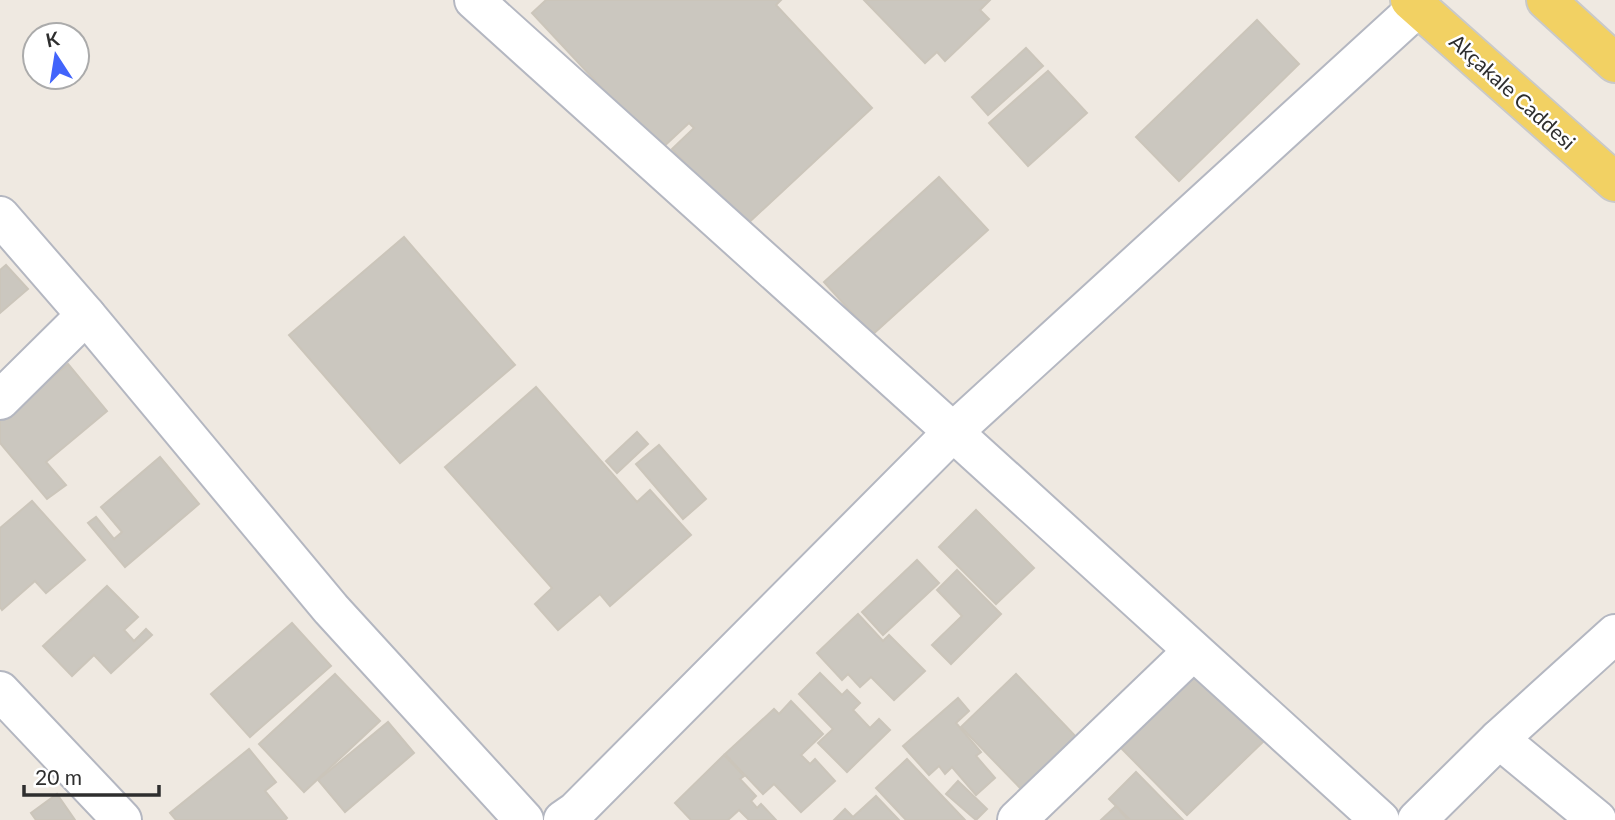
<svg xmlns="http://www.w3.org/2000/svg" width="1615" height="820" font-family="Lato,sans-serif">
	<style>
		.building { fill: #cbc7bf; stroke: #cbc5ba; stroke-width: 2 }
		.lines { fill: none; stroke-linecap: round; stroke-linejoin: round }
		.minor-casing { stroke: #b4b7c1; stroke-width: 42 }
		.major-casing { stroke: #c9c9c9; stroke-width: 42 }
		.minor { stroke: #fff; stroke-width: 38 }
		.major { stroke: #f2d163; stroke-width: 38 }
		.labels { text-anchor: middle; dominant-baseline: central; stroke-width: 5; stroke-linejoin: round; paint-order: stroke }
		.street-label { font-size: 21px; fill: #2e2e2e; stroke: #fff }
	</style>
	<rect width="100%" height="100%" fill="#efe9e1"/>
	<!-- building -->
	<g class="building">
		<path d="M546,0h235l-5,5 96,103 -128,119 -72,-78 22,-21 -5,-5 -29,27 -128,-137z"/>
		<path d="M864,0h126l-10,10 9,9 -44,42 -8,-9 -12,11z"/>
		<path d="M1257,20l42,44 -120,117 -43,-44z"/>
		<path d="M1026,48l17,18 -55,49 -16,-18z"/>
		<path d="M1048,71l39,42 -59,53 -39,-43z"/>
		<path d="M939,177l49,53 -116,105 -48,-53z"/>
		<path d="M404,237l111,128 -115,98 -111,-128z"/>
		<path d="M6,265l22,24 -28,24v-43z"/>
		<path d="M68,364l39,47 -61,51 20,23 -19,14 -47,-56v-22z"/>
		<path d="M536,387l101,115 13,-12 41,45 -81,71 -10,-12 -42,36 -23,-26 17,-16 -107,-121z"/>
		<path d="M637,432l11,12 -31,29 -11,-12z"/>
		<path d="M659,445l47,54 -23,20 -47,-55z"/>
		<path d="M160,457l39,47 -74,63 -37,-44 8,-6 18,22 8,-7 -21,-25z"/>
		<path d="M32,501l53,59 -39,33 -11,-12 -33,29 -2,-3v-79z"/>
		<path d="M976,510l58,58 -38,36 -57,-57z"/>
		<path d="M917,560l22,23 -56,52 -21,-23z"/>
		<path d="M957,570l44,44 -50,50 -19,-19 30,-29 -25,-26z"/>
		<path d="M107,586l31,31 -14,13 10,11 12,-12 6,6 -41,38 -17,-18 -22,21 -29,-30z"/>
		<path d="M858,614l25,27 6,-6 36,36 -31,29 -23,-23 -11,10 -12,-13 -6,6 -25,-27z"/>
		<path d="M292,623l39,43 -81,71 -39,-43z"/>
		<path d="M1198,672l67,68 -78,75 -66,-67z"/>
		<path d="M820,673l22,22 5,-5 13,13 -7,7 17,18 9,-9 11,11 -43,42 -29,-29 15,-14 -34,-35z"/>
		<path d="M335,674l45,47 -76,71 -45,-48z"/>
		<path d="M1016,674l63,66 -55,52 -63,-65z"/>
		<path d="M958,698l11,13 -13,12 25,29 -5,4 19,22 -19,17 -24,-28 -7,7 -6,-8 -10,9 -26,-29z"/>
		<path d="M791,701l32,33 -22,21 9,9 5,-5 20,22 -34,31 -27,-28 -11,10 -38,-40 49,-45 5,5z"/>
		<path d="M388,722l26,31 -69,59 -27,-32z"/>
		<path d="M249,749l27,33 -11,9 22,27 -2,2h-109l-6,-7z"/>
		<path d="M724,755l20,21 -4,3 16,17 -5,5 6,7 4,-4 15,16h-27l-10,-10 -11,10h-37l-16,-17z"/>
		<path d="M907,759l58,61h-59l-30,-32z"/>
		<path d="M1136,772l47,48h-53l-21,-21z"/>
		<path d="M958,781l29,28 -11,11 -30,-26z"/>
		<path d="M57,794l18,26h-39l-5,-7z"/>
		<path d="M876,796l23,24h-65l11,-11 8,8z"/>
		<path d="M1116,806l12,14h-27z"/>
	</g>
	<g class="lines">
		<defs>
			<g id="minor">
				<path d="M474,0l479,432 427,388"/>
				<path d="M0,216l86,99 245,294 193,211"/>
				<path d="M0,400l86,-85"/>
				<path d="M0,691l122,129"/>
				<path d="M1499,739l98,81"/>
				<path d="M563,820l13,-9 377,-379 465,-425"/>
				<path d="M1017,820l176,-169"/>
				<path d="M1417,820l82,-81 116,-105"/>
			</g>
			<g id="major">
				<path d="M1410,0l205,182"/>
				<path d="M1546,0l69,63"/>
			</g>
		</defs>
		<!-- minor casing -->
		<use href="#minor" class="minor-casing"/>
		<!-- major casing -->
		<use href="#major" class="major-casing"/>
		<!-- minor -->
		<use href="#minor" class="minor"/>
		<!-- major -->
		<use href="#major" class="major"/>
	</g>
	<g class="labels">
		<!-- street labels -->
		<g class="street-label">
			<text transform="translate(1513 91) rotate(42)">Akçakale Caddesi</text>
		</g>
	</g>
	<!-- north arrow -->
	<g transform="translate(56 56) rotate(348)"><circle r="33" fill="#ffffff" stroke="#ababab" stroke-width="2"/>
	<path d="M0-5L12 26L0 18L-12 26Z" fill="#4264fb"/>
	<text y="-10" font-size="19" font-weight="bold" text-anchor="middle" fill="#2e2e2e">K</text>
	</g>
	<!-- scale -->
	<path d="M24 785v10h135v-10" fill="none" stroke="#2e2e2e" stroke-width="3.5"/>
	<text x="35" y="785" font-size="21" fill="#2e2e2e" stroke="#ffffff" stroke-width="5" paint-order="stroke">20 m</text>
</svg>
